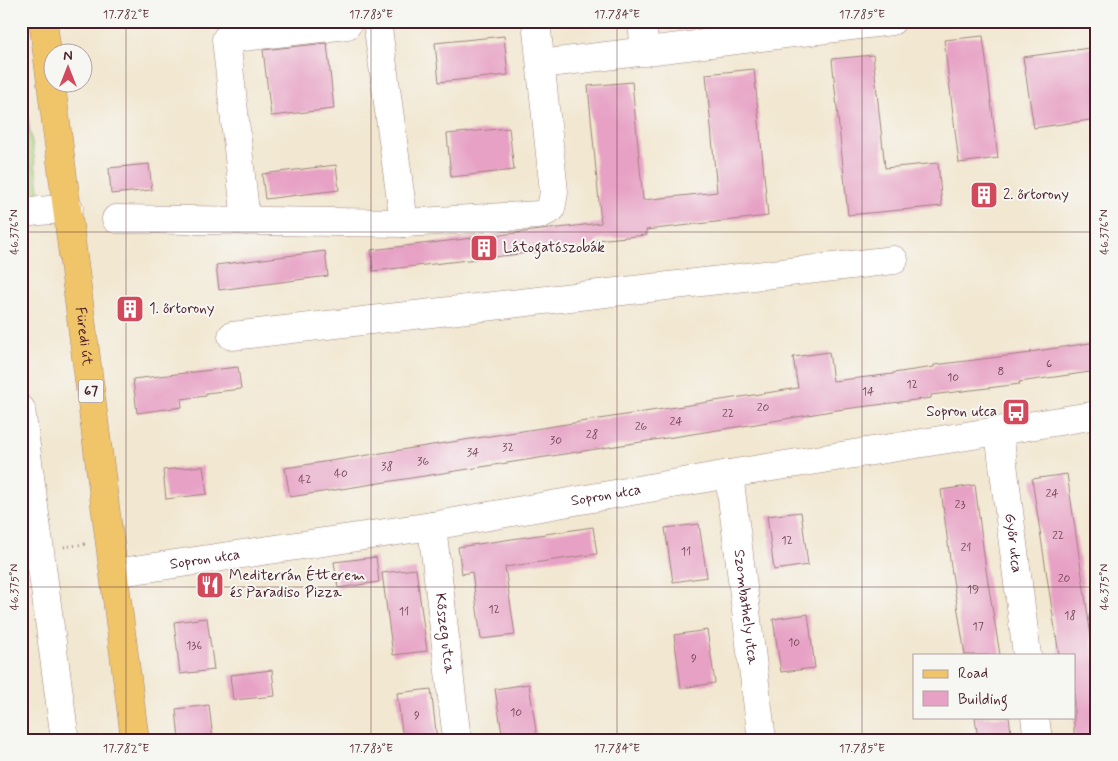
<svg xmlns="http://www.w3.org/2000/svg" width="1118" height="761" font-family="Mynerve,sans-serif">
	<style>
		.green { fill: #afd984; stroke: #7c7c58 }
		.building { fill: #e7a1c5 }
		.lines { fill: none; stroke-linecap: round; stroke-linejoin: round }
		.minor-casing { stroke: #9e837e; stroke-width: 29 }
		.major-casing { stroke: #9e837e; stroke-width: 29 }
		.path { stroke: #9e837e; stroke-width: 3; stroke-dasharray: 1 4; stroke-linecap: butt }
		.minor { stroke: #fff; stroke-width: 28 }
		.major { stroke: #f0c469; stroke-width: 28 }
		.ticks { fill: none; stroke: #4a1f2b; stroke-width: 1; stroke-opacity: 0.45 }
		.labels { text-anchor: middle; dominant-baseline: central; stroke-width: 4; stroke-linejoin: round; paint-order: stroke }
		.number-label { font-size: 12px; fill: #714052 }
		.shield { fill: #f6f6f2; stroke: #7e6067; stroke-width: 1 }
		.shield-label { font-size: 14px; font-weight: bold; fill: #4a1f2b }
		.poi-label { font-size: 15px; fill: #4a1f2b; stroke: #f6f6f2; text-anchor: start }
		.street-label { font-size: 15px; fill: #4a1f2b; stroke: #f6f6f2 }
		.neatline { fill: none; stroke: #4a1f2b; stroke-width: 2 }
		.ticks-label { font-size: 12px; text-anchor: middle; fill: #4a1f2b }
	</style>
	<rect width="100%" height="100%" fill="#f6f6f2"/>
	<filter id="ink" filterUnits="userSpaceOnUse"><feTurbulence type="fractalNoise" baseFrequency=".02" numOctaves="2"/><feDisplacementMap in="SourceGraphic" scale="10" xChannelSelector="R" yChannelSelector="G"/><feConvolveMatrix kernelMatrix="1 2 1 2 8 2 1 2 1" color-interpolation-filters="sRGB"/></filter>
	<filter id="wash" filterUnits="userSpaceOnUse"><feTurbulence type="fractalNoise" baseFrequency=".0096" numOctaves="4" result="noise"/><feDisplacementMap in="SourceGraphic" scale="20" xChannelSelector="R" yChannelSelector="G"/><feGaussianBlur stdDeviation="1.12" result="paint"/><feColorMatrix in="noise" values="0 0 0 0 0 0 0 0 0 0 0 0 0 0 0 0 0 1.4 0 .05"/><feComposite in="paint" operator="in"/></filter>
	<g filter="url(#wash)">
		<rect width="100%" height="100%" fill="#f2e7d0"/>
		<!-- green -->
		<path class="green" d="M21,74l18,115 -5,10 -13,7z"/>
		<g id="blocks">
			<!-- building -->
			<g class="building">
				<path d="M504,36l4,39 -69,7 -4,-39z"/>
				<path d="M983,36l15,122 -39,5 -15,-123z"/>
				<path d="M327,43l7,66 -63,7 -8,-66z"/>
				<path d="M1097,47v72l-63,9 -11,-71z"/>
				<path d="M873,55l12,113 53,-5 4,43 -94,9 -16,-156z"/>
				<path d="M754,69l14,147 -122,14 1,5 -51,5 1,5 -224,26 -2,-21 230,-27 -13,-137 44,-4 11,118 74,-8 -11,-118z"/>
				<path d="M509,128l5,42 -63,7 -4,-43z"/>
				<path d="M149,164l3,26 -41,4 -2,-26z"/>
				<path d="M336,165l3,25 -74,9 -3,-25z"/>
				<path d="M325,251l3,25 -109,14 -3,-25z"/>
				<path d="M1097,342v29l-78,11 1,2 -89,11v3l-94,12 -81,14 -466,73 -5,-29 513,-80 -5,-31 36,-5 4,29 60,-7v-1l41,-6v-2l97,-12 -1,-1z"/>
				<path d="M238,367l3,22 -35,4v3l-25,3 1,8 -45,6 -4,-34z"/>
				<path d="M203,466l4,28 -41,5 -3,-29z"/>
				<path d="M1067,474l30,203v63h-23v-85h-15l-27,-176z"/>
				<path d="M975,485l11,85 14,85h-35l-14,-88 -10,-77z"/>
				<path d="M801,512l7,53 -34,5 -7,-54z"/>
				<path d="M699,524l8,53 -34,5 -8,-54z"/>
				<path d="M593,527l4,27 -92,13 10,68 -34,4 -9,-67 -10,2 -4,-27z"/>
				<path d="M376,557l3,25 -41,6 -4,-26z"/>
				<path d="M416,569l11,82 -34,4 -11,-82z"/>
				<path d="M808,614l7,54 -34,4 -8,-53z"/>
				<path d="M207,618l7,52 -34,4 -6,-52z"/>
				<path d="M707,630l8,53 -34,5 -7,-53z"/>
				<path d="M272,670l3,26 -42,4 -3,-25z"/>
				<path d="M529,684l8,53 -34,3 -8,-51z"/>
				<path d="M431,689l6,51h-34l-6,-47z"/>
				<path d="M209,705l4,35h-34l-3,-31z"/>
				<path d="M975,717h34l3,23h-34z"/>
			</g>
		</g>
	</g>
	<g filter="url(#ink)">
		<use href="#blocks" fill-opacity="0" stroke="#9e837e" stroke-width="1"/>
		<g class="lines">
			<defs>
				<g id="minor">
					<path d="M642,21l3,31"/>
					<path d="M541,64l351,-43"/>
					<path d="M21,213l48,-5"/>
					<path d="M116,219l288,4 -27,-202"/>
					<path d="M246,221l-20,-182 121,-14"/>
					<path d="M404,223l135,-8 12,-6 3,-17 -18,-171"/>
					<path d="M232,336l662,-76"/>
					<path d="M21,409l44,331"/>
					<path id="s1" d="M999,432l28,223"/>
					<path id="s2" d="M729,474l33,266"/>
					<path id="s3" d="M432,526l25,214"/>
					<path id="s4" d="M114,573l318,-47 297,-52 368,-59"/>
					<path d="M1035,717l3,23"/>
				</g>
				<g id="major">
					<path id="s5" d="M43,21l92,719"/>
				</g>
			</defs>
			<!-- minor casing -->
			<use href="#minor" class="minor-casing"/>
			<!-- major casing -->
			<use href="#major" class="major-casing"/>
			<!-- path -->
			<path class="path" d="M64,547l21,-3"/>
			<!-- minor -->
			<use href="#minor" class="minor"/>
			<!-- major -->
			<use href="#major" class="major"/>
		</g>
	</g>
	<!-- ticks -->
	<path class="ticks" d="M126,21v719M371,21v719M617,21v719M862,21v719M21,232h1076M21,587h1076"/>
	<!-- icons -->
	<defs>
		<symbol id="building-square" viewBox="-11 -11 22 22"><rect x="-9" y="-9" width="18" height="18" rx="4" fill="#d1495b" stroke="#f6f6f2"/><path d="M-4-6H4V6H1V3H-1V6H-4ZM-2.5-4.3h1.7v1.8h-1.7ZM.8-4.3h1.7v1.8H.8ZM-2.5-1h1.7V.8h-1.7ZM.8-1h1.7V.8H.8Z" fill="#fff"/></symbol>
		<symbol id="bus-square" viewBox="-11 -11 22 22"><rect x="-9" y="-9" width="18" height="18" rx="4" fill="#d1495b" stroke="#f6f6f2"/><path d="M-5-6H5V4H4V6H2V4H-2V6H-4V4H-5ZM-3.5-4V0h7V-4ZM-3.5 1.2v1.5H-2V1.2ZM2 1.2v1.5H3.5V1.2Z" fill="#fff"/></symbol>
		<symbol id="restaurant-square" viewBox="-11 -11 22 22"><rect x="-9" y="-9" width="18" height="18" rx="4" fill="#d1495b" stroke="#f6f6f2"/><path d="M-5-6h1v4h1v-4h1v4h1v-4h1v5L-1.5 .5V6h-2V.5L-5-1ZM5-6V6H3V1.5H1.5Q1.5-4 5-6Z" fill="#fff"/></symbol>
	</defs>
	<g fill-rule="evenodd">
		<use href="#building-square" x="968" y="179" width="32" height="32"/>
		<use href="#building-square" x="468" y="232" width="32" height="32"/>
		<use href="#building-square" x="114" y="293" width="32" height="32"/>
		<use href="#bus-square" x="1000" y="396" width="32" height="32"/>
		<use href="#restaurant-square" x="194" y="569" width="32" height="32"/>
	</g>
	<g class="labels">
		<!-- number labels -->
		<g class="number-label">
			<text x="1049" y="364">6</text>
			<text x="1001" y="372">8</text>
			<text x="953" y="378">10</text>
			<text x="912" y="385">12</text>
			<text x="868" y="392">14</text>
			<text x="763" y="408">20</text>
			<text x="728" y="414">22</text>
			<text x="676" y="422">24</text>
			<text x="641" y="427">26</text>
			<text x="592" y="435">28</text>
			<text x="556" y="441">30</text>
			<text x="508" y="448">32</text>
			<text x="473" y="453">34</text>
			<text x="423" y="462">36</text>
			<text x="387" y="467">38</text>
			<text x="341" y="474">40</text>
			<text x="305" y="480">42</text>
			<text x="1052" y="494">24</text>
			<text x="960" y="505">23</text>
			<text x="1058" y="536">22</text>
			<text x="787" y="541">12</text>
			<text x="966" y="548">21</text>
			<text x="686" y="552">11</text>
			<text x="1064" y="579">20</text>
			<text x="973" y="590">19</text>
			<text x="494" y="610">12</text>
			<text x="404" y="612">11</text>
			<text x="1070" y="616">18</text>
			<text x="978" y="627">17</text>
			<text x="794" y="643">10</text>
			<text x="194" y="646">136</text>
			<text x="694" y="659">9</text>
			<text x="516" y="713">10</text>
			<text x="417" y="716">9</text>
		</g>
		<!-- shield labels -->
		<rect class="shield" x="78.5" y="379.5" width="25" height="23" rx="4"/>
		<g class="shield-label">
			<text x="91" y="391">67</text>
		</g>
		<!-- poi labels -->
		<g class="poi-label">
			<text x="1003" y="195">2. őrtorony</text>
			<text x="503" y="248">Látogatószobák</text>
			<text x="149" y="309">1. őrtorony</text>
			<text x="997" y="412" text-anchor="end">Sopron utca</text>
			<text x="229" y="576">Mediterrán Étterem<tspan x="229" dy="17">és Paradiso Pizza</tspan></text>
		</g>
		<!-- street labels -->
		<g class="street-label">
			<text stroke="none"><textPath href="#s5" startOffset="318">Füredi út</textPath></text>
			<text stroke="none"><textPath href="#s4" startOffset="498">Sopron utca</textPath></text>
			<text stroke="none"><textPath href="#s1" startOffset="112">Győr utca</textPath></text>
			<text stroke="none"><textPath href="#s4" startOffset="92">Sopron utca</textPath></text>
			<text stroke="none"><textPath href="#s2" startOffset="134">Szombathely utca</textPath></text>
			<text stroke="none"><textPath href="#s3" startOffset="108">Kőszeg utca</textPath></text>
		</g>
	</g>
	<!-- margin -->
	<rect width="1118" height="761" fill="none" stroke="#f6f6f2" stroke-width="55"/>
	<!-- legend -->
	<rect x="913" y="654" width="162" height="65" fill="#f6f6f2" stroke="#b1a0a2"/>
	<rect x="923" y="670" width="25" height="8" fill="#f0c469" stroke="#b1a0a2"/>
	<text x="958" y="678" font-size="15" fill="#4a1f2b">Road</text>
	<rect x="923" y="691" width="25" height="15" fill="#e7a1c5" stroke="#b1a0a2"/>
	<text x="958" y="704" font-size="15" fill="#4a1f2b">Building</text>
	<!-- north arrow -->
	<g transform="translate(68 68)"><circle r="24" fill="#f6f6f2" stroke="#b1a0a2"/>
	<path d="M0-4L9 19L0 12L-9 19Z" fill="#d1495b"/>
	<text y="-8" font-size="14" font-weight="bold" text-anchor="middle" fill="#4a1f2b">N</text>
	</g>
	<rect x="28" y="28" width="1062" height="706" class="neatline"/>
	<g class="ticks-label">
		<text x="126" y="18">17.782°E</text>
		<text x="371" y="18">17.783°E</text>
		<text x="617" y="18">17.784°E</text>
		<text x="862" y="18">17.785°E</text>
		<text transform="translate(14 232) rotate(-90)" y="4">46.376°N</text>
		<text transform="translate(1104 232) rotate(-90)" y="4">46.376°N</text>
		<text transform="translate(14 587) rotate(-90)" y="4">46.375°N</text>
		<text transform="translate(1104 587) rotate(-90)" y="4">46.375°N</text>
		<text x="126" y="752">17.782°E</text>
		<text x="371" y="752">17.783°E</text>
		<text x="617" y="752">17.784°E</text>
		<text x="862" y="752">17.785°E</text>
	</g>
</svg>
